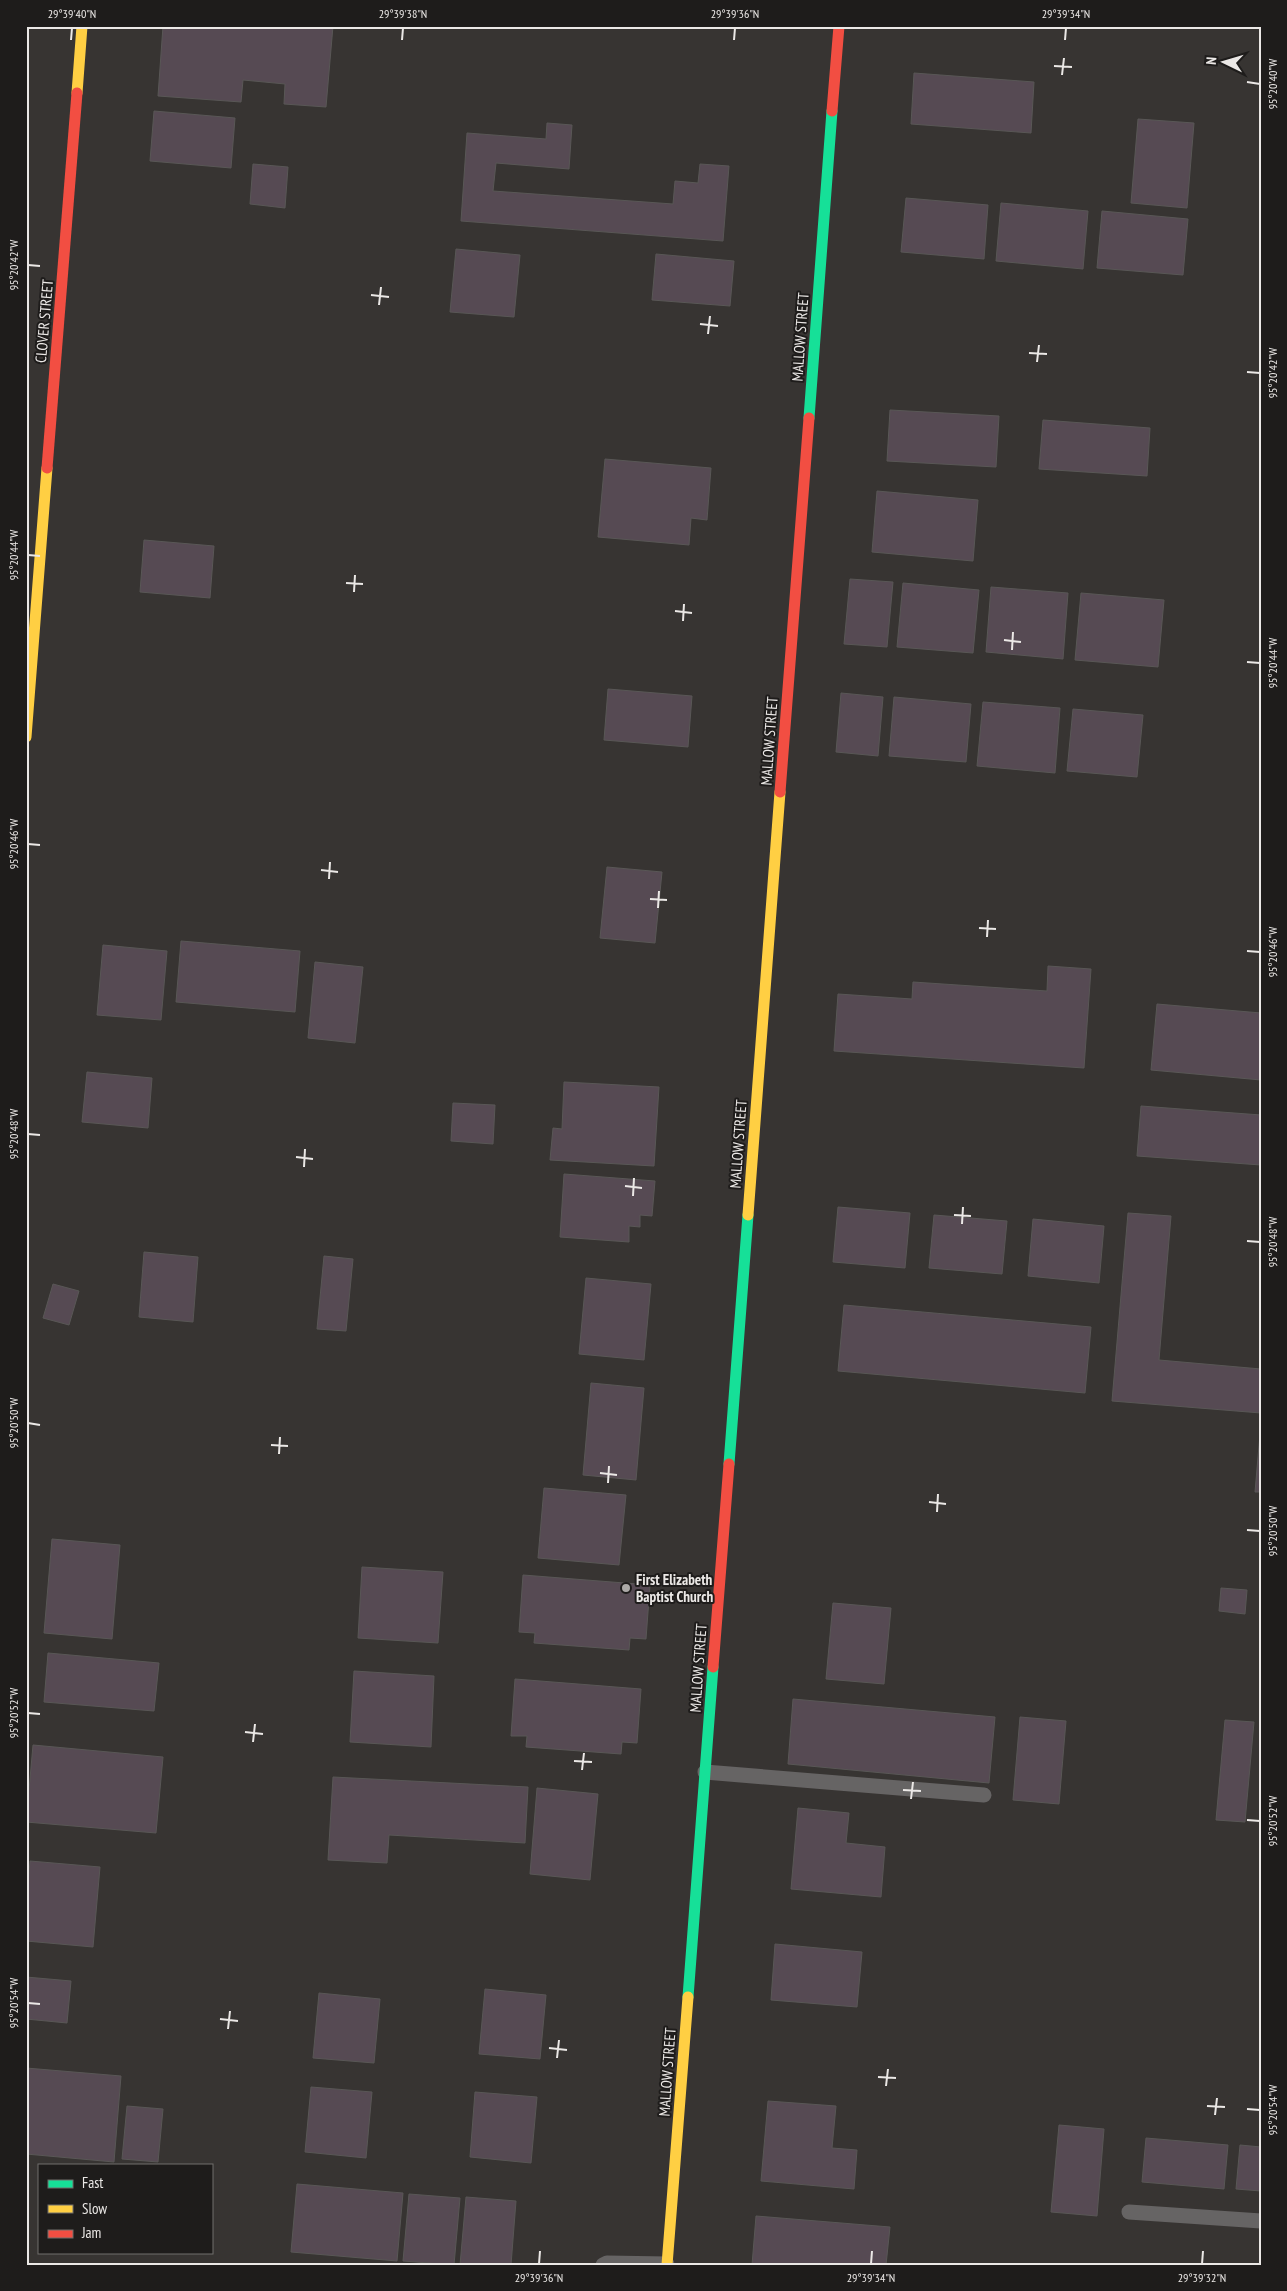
<svg xmlns="http://www.w3.org/2000/svg" width="1287" height="2291" font-family="'PT Sans Narrow',sans-serif">
	<style>
		.building { fill: #564a53; stroke: #595756 }
		.lines { fill: none; stroke-linecap: round; stroke-linejoin: round }
		.lane { stroke: #666464; stroke-width: 15 }
		.fast { stroke: #16e098; stroke-width: 11 }
		.slow { stroke: #ffcf43; stroke-width: 11 }
		.jam { stroke: #f24e42; stroke-width: 11 }
		.ticks { fill: none; stroke: #ebe8e6; stroke-width: 2 }
		.poi-dot { fill: #aca9a7; stroke: #1e1c1b; stroke-width: 2 }
		.labels { text-anchor: middle; dominant-baseline: central; stroke-width: 4; stroke-linejoin: round; paint-order: stroke }
		.street-label { font-size: 15px; fill: #ebe8e6; stroke: #1e1c1b }
		.poi-label { font-size: 15px; font-weight: bold; fill: #ebe8e6; stroke: #1e1c1b; text-anchor: start }
		.neatline { fill: none; stroke: #ebe8e6; stroke-width: 2 }
		.ticks-label { font-size: 12px; text-anchor: middle; fill: #ebe8e6 }
	</style>
	<rect width="100%" height="100%" fill="#373432"/>
	<!-- building -->
	<g class="building">
		<path d="M163,26h170l-7,81 -42,-3 1,-20 -42,-4 -2,22 -83,-6z"/>
		<path d="M914,73l120,9 -3,51 -120,-9z"/>
		<path d="M154,111l81,7 -4,50 -81,-7z"/>
		<path d="M1138,119l56,4 -7,85 -56,-5z"/>
		<path d="M547,123l25,2 -3,44 -73,-6 -3,28 180,13 2,-23 23,2 2,-19 29,2 -6,75 -262,-20 6,-88 79,6z"/>
		<path d="M253,164l35,3 -3,41 -35,-4z"/>
		<path d="M906,198l82,7 -4,54 -83,-7z"/>
		<path d="M1001,203l87,8 -5,58 -87,-8z"/>
		<path d="M1102,211l86,8 -5,56 -86,-7z"/>
		<path d="M456,249l64,6 -6,62 -64,-5z"/>
		<path d="M656,254l78,7 -4,45 -78,-6z"/>
		<path d="M890,410l109,6 -3,51 -109,-6z"/>
		<path d="M1043,420l107,8 -3,48 -108,-7z"/>
		<path d="M605,459l106,9 -4,52 -16,-2 -2,27 -91,-8z"/>
		<path d="M877,491l101,9 -5,61 -101,-9z"/>
		<path d="M144,540l70,6 -4,52 -70,-6z"/>
		<path d="M850,579l43,3 -6,65 -43,-3z"/>
		<path d="M903,583l76,7 -6,63 -76,-6z"/>
		<path d="M991,587l77,6 -5,66 -77,-7z"/>
		<path d="M1081,593l83,7 -6,67 -83,-7z"/>
		<path d="M608,689l84,7 -4,51 -84,-7z"/>
		<path d="M841,693l42,4 -5,59 -42,-4z"/>
		<path d="M894,697l77,7 -5,58 -77,-6z"/>
		<path d="M983,702l77,6 -5,65 -78,-7z"/>
		<path d="M1073,709l70,6 -6,62 -70,-6z"/>
		<path d="M607,867l55,5 -7,71 -55,-5z"/>
		<path d="M181,941l119,10 -5,61 -119,-10z"/>
		<path d="M103,945l64,6 -6,69 -64,-5z"/>
		<path d="M315,962l48,5 -8,76 -47,-5z"/>
		<path d="M1048,966l43,3 -7,99 -250,-17 4,-57 74,5 1,-17 134,9z"/>
		<path d="M1157,1004l104,9v67l-110,-10z"/>
		<path d="M87,1072l65,6 -4,50 -66,-6z"/>
		<path d="M564,1082l95,5 -5,79 -104,-6 3,-32 9,1z"/>
		<path d="M453,1103l42,2 -2,39 -42,-3z"/>
		<path d="M1141,1106l120,9v50l-124,-9z"/>
		<path d="M564,1174l91,7 -3,35 -12,-1v12l-11,-1v16l-69,-5z"/>
		<path d="M838,1207l72,6 -5,55 -72,-6z"/>
		<path d="M1128,1213l43,3 -12,144 102,9v44l-149,-12z"/>
		<path d="M934,1215l73,6 -5,53 -73,-6z"/>
		<path d="M1033,1219l71,7 -5,57 -71,-7z"/>
		<path d="M144,1252l54,5 -5,65 -54,-5z"/>
		<path d="M324,1256l29,3 -7,72 -29,-2z"/>
		<path d="M586,1278l65,6 -7,76 -65,-6z"/>
		<path d="M53,1284l26,7 -10,34 -26,-7z"/>
		<path d="M844,1305l247,22 -6,66 -247,-22z"/>
		<path d="M591,1383l53,5 -8,92 -53,-5z"/>
		<path d="M1260,1434h1v58h-6z"/>
		<path d="M544,1488l82,7 -7,70 -81,-7z"/>
		<path d="M52,1539l68,6 -8,94 -68,-6z"/>
		<path d="M362,1567l81,5 -5,71 -80,-5z"/>
		<path d="M523,1575l127,10 -4,54 -16,-1 -1,12 -95,-7 1,-10 -16,-1z"/>
		<path d="M1221,1588l26,2 -2,24 -26,-3z"/>
		<path d="M833,1603l58,5 -7,76 -58,-5z"/>
		<path d="M48,1653l111,10 -5,48 -110,-9z"/>
		<path d="M354,1671l80,5 -3,71 -81,-5z"/>
		<path d="M515,1679l126,10 -4,54 -15,-1 -1,12 -95,-7 1,-11h-16z"/>
		<path d="M793,1699l202,18 -6,66 -201,-19z"/>
		<path d="M1020,1717l46,4 -7,83 -46,-4z"/>
		<path d="M1225,1720l29,2 -9,100 -29,-2z"/>
		<path d="M33,1745l130,12 -7,76 -130,-11v-32h3z"/>
		<path d="M333,1777l195,10 -3,56 -136,-8 -2,28 -59,-3z"/>
		<path d="M537,1788l61,6 -8,86 -60,-6z"/>
		<path d="M798,1808l51,5 -3,30 39,4 -4,50 -90,-8z"/>
		<path d="M30,1861l70,6 -7,80 -67,-6v-34z"/>
		<path d="M775,1944l87,8 -5,55 -86,-7z"/>
		<path d="M26,1977l45,4 -4,42 -41,-4z"/>
		<path d="M485,1989l61,6 -6,64 -61,-5z"/>
		<path d="M319,1993l61,6 -6,64 -61,-5z"/>
		<path d="M26,2068l95,8 -7,86 -88,-8z"/>
		<path d="M311,2087l61,5 -6,66 -61,-6z"/>
		<path d="M475,2092l62,5 -6,66 -61,-6z"/>
		<path d="M768,2101l68,5 -4,42 25,2 -3,39 -93,-8z"/>
		<path d="M127,2106l36,3 -5,53 -36,-3z"/>
		<path d="M1059,2125l45,4 -7,87 -46,-4z"/>
		<path d="M1146,2138l82,7 -4,44 -82,-7z"/>
		<path d="M1240,2145l21,2v44l-25,-2z"/>
		<path d="M297,2184l106,9 -6,68 -106,-9z"/>
		<path d="M409,2194l51,4 -6,67 -51,-4z"/>
		<path d="M466,2197l50,4 -5,64h-51z"/>
		<path d="M756,2216l134,11 -4,38h-134z"/>
	</g>
	<g class="lines">
		<!-- lane -->
		<g class="lane">
			<path d="M705,1772l279,23"/>
			<path d="M1129,2212l132,9"/>
			<path d="M603,2265l4,-2 60,1"/>
		</g>
		<!-- fast -->
		<g class="fast">
			<path d="M809,418l23,-307"/>
			<path d="M729,1464l19,-249"/>
			<path d="M688,1997l25,-330"/>
		</g>
		<!-- slow -->
		<g class="slow">
			<path d="M77,93l5,-67"/>
			<path d="M26,737l21,-269"/>
			<path d="M748,1215l32,-423"/>
			<path d="M667,2265l21,-268"/>
		</g>
		<!-- jam -->
		<g class="jam">
			<path d="M832,111l7,-85"/>
			<path d="M47,468l30,-375"/>
			<path d="M780,792l29,-374"/>
			<path d="M713,1667l16,-203"/>
		</g>
	</g>
	<!-- ticks -->
	<path class="ticks" d="M71,40l1,-12M402,40l1,-12M734,40l1,-12M1065,40l1,-12M1054,66l18,1M1062,75l2,-17M1247,82l13,2M28,265l12,1M371,295l18,2M379,305l2,-18M700,324l18,2M708,334l2,-18M1029,353l18,1M1037,362l2,-17M1247,372l13,1M28,555l12,1M346,583l17,1M354,592l1,-17M675,611l17,2M683,621l1,-17M1004,640l17,2M1012,650l1,-18M1247,662l13,1M28,844l12,1M321,870l17,2M329,879l1,-17M650,899l17,1M658,908l1,-17M979,928l17,1M987,937l1,-17M1247,951l13,1M28,1134l12,1M296,1157l17,2M304,1167l1,-18M625,1186l17,2M633,1196l1,-18M954,1215l17,1M962,1224l1,-17M1247,1241l13,1M28,1423l12,2M271,1445l17,1M279,1454l1,-17M600,1473l17,2M608,1483l1,-17M929,1502l17,2M937,1512l1,-18M1247,1530l13,1M28,1713l12,1M245,1732l18,2M253,1742l2,-18M574,1761l18,1M582,1770l2,-17M903,1790l18,1M911,1799l2,-17M1247,1820l13,1M28,2003l12,1M220,2019l18,2M228,2029l2,-18M549,2048l18,2M557,2058l2,-18M878,2077l18,1M886,2086l2,-17M1207,2106l18,1M1247,2109l13,1M1215,2115l2,-17M539,2264l1,-13M871,2264l1,-13M1202,2264l1,-13"/>
	<!-- markers -->
	<circle class="poi-dot" cx="626" cy="1588" r="5"/>
	<g class="labels">
		<!-- street labels -->
		<g class="street-label">
			<text transform="translate(44 321) rotate(-85)">CLOVER STREET</text>
			<text transform="translate(800 337) rotate(-86)">MALLOW STREET</text>
			<text transform="translate(769 741) rotate(-86)">MALLOW STREET</text>
			<text transform="translate(738 1144) rotate(-86)">MALLOW STREET</text>
			<text transform="translate(698 1668) rotate(-86)">MALLOW STREET</text>
			<text transform="translate(667 2072) rotate(-86)">MALLOW STREET</text>
		</g>
		<!-- poi labels -->
		<g class="poi-label">
			<text x="636" y="1579">First Elizabeth<tspan x="636" dy="17">Baptist Church</tspan></text>
		</g>
	</g>
	<!-- border -->
	<rect width="1287" height="2291" fill="none" stroke="#1e1c1b" stroke-width="55"/>
	<!-- legend -->
	<rect x="38" y="2164" width="175" height="90" fill="#1e1c1b" stroke="#706e6c"/>
	<rect x="48" y="2180" width="25" height="8" fill="#16e098" stroke="#706e6c"/>
	<text x="82" y="2188" font-size="15" fill="#ebe8e6">Fast</text>
	<rect x="48" y="2205" width="25" height="8" fill="#ffcf43" stroke="#706e6c"/>
	<text x="82" y="2214" font-size="15" fill="#ebe8e6">Slow</text>
	<rect x="48" y="2230" width="25" height="8" fill="#f24e42" stroke="#706e6c"/>
	<text x="82" y="2238" font-size="15" fill="#ebe8e6">Jam</text>
	<!-- north arrow -->
	<g transform="translate(1224 62) rotate(275)" stroke="#1e1c1b" stroke-width="4" paint-order="stroke">
	<path d="M0-4L9 19L0 12L-9 19Z" fill="#ebe8e6"/>
	<text y="-8" font-size="14" font-weight="bold" text-anchor="middle" fill="#ebe8e6">N</text>
	</g>
	<rect x="28" y="28" width="1232" height="2236" class="neatline"/>
	<g class="ticks-label">
		<text x="72" y="18">29°39'40"N</text>
		<text x="403" y="18">29°39'38"N</text>
		<text x="735" y="18">29°39'36"N</text>
		<text x="1066" y="18">29°39'34"N</text>
		<text transform="translate(1273 84) rotate(-90)" y="4">95°20'40"W</text>
		<text transform="translate(14 265) rotate(-90)" y="4">95°20'42"W</text>
		<text transform="translate(1273 373) rotate(-90)" y="4">95°20'42"W</text>
		<text transform="translate(14 555) rotate(-90)" y="4">95°20'44"W</text>
		<text transform="translate(1273 663) rotate(-90)" y="4">95°20'44"W</text>
		<text transform="translate(14 844) rotate(-90)" y="4">95°20'46"W</text>
		<text transform="translate(1273 952) rotate(-90)" y="4">95°20'46"W</text>
		<text transform="translate(14 1134) rotate(-90)" y="4">95°20'48"W</text>
		<text transform="translate(1273 1242) rotate(-90)" y="4">95°20'48"W</text>
		<text transform="translate(14 1423) rotate(-90)" y="4">95°20'50"W</text>
		<text transform="translate(1273 1531) rotate(-90)" y="4">95°20'50"W</text>
		<text transform="translate(14 1713) rotate(-90)" y="4">95°20'52"W</text>
		<text transform="translate(1273 1821) rotate(-90)" y="4">95°20'52"W</text>
		<text transform="translate(14 2003) rotate(-90)" y="4">95°20'54"W</text>
		<text transform="translate(1273 2110) rotate(-90)" y="4">95°20'54"W</text>
		<text x="539" y="2282">29°39'36"N</text>
		<text x="871" y="2282">29°39'34"N</text>
		<text x="1202" y="2282">29°39'32"N</text>
	</g>
</svg>
